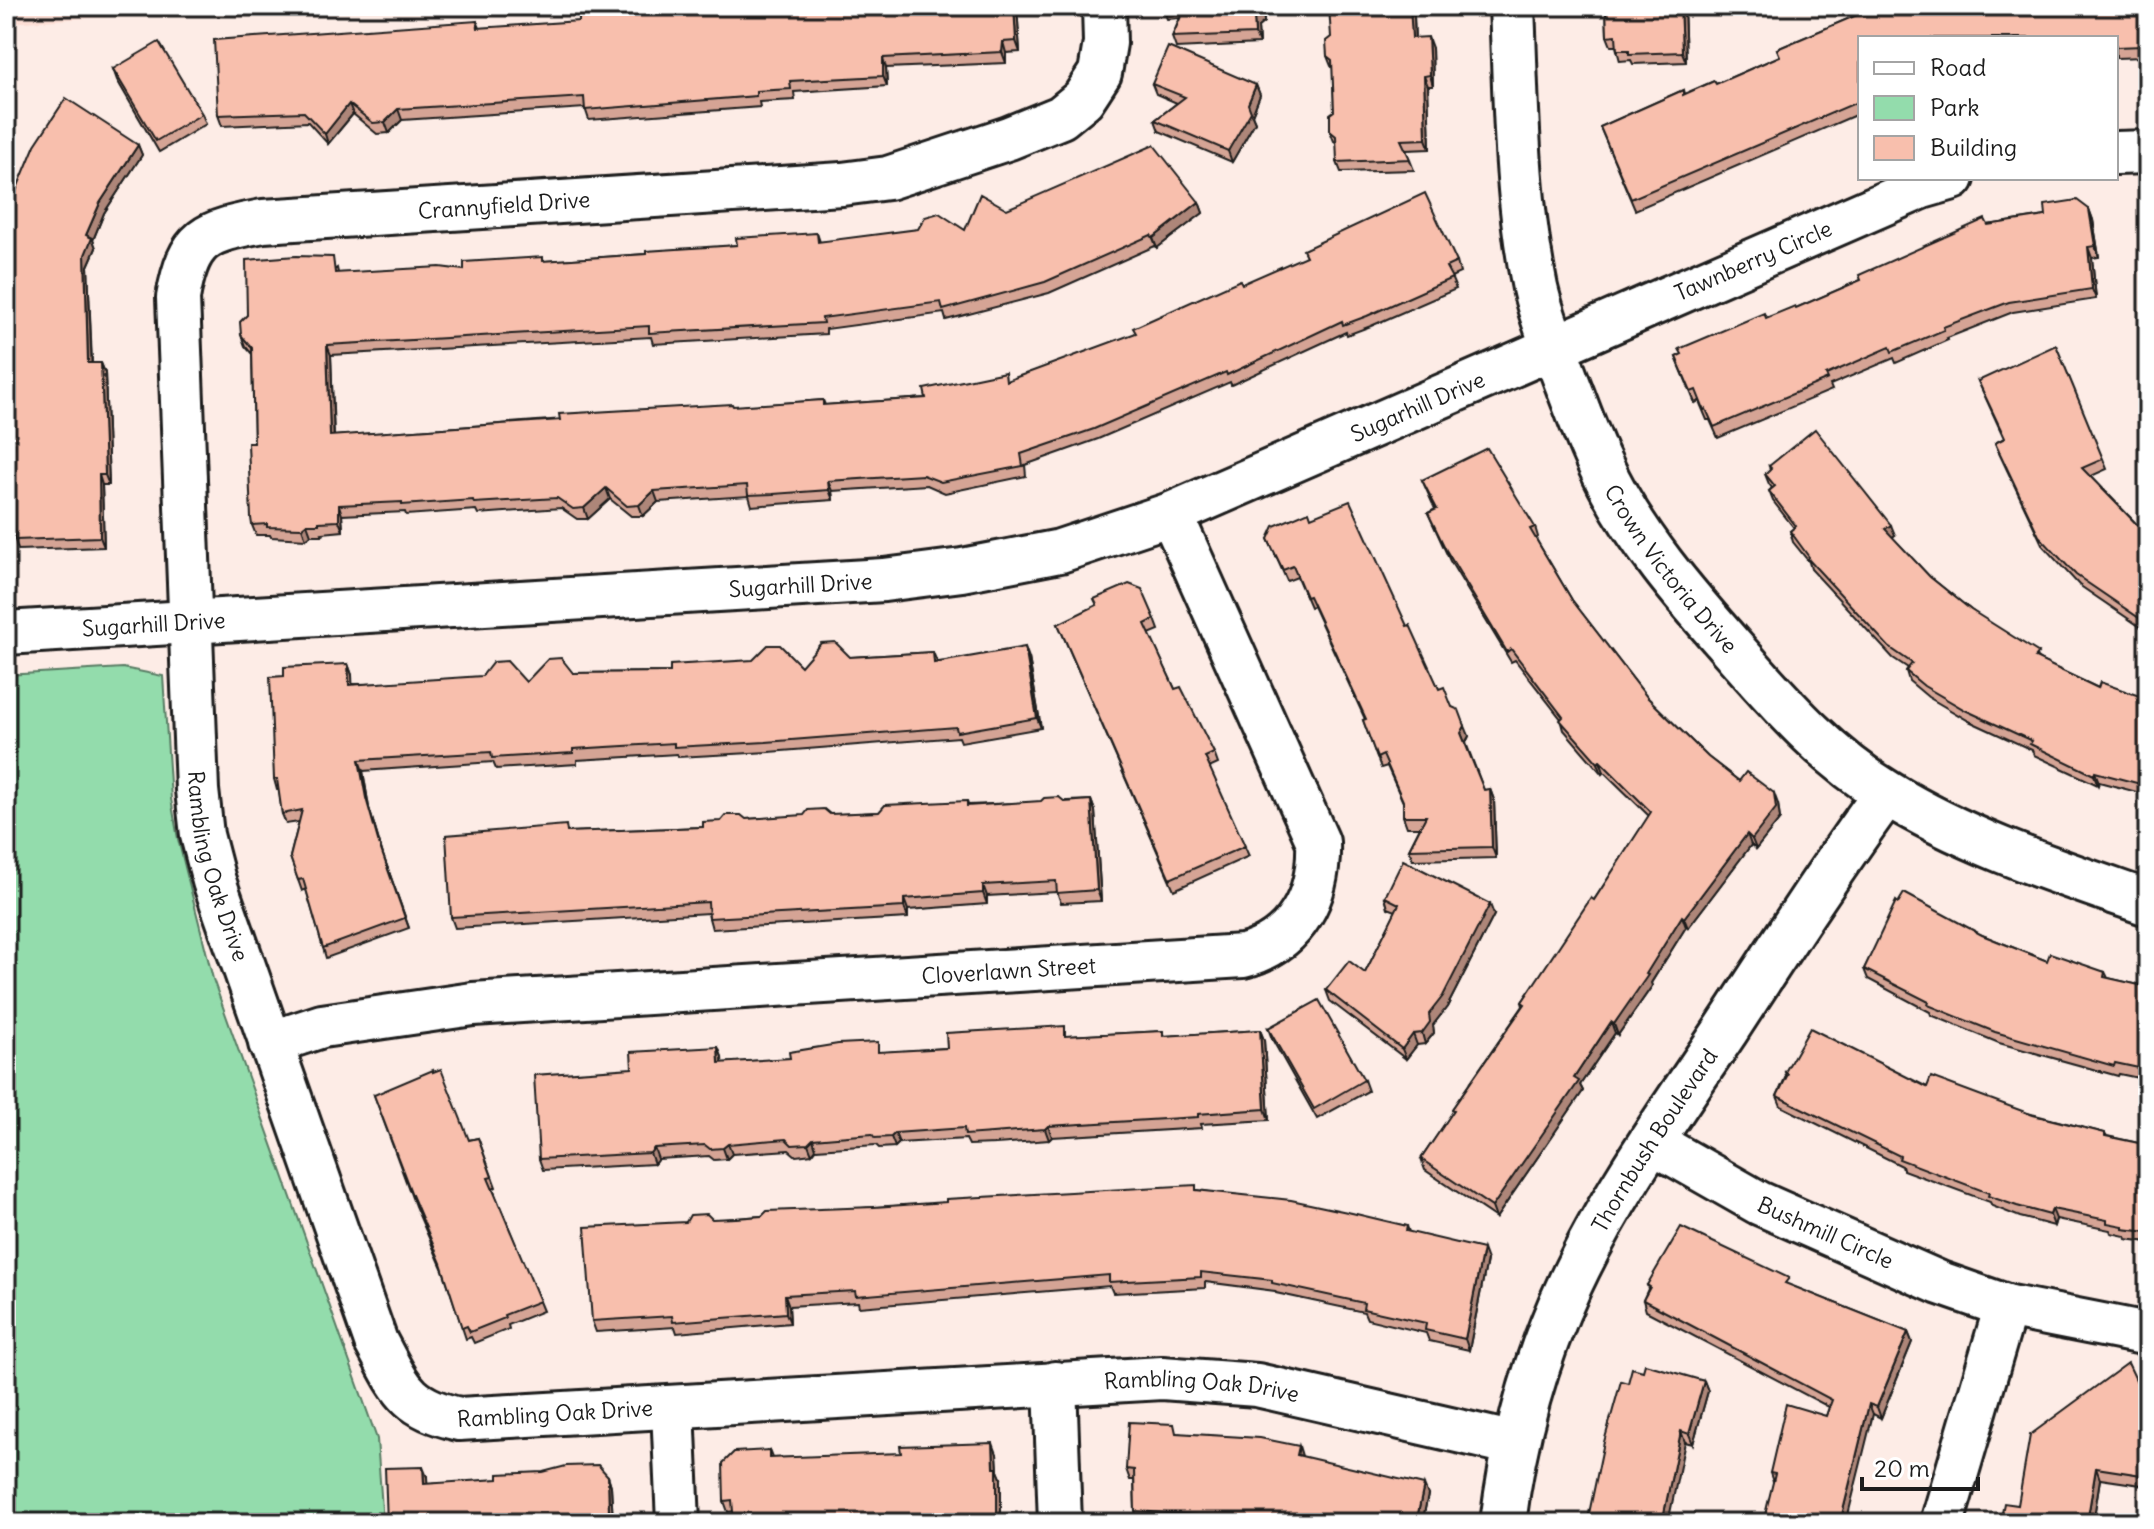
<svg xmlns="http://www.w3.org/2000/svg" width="2154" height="1529" font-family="Delius,sans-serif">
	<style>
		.built { fill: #fcded5 }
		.green { fill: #93dcac; stroke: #587c64; stroke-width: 2 }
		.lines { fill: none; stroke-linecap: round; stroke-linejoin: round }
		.street-casing { stroke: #1c1c1c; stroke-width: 48 }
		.secondary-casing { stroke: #1c1c1c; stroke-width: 50 }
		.street { stroke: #fff; stroke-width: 42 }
		.secondary { stroke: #fff; stroke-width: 44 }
		.wall { fill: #d5a495; stroke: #1c1c1c; stroke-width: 2 }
		.shaded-wall { fill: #ae8679; stroke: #1c1c1c; stroke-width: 2 }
		.building { fill: #f8bfad; stroke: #1c1c1c; stroke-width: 2 }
		.labels { text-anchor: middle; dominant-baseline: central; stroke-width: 6; stroke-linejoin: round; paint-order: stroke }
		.street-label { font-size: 22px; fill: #1c1c1c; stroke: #fff }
	</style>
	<rect width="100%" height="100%" fill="#fdece6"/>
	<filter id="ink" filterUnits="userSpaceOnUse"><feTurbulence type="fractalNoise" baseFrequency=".0125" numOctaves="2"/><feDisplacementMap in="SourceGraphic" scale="16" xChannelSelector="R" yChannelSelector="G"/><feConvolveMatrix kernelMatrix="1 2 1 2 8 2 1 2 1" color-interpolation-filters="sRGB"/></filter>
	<g filter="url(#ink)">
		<!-- built -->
		<path class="built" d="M6,6h289l-289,17z"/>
		<!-- green -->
		<path class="green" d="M123,668l40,8 8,123 7,40 35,140 164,460 6,84h-377v-848z"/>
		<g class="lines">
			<defs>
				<g id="street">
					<path id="s1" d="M1104,6l1,37 -5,30 -17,26 -22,18 -52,21 -121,40 -46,6 -579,37c-58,11 -74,15 -85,77l19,492 5,45 12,46 162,461c25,46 29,65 83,77l703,-41 95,7 258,59"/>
					<path d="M2116,153l32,-1"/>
					<path id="s2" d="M6,633l878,-53 78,-10 98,-19 111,-37 751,-327 31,-9"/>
					<path id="s3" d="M270,1043l52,-17 151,-22 770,-48c54,-14 77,-61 75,-114l-147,-328"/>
					<path id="s4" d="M1652,1142l107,61 181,80 66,23 142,28"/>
					<path d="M1055,1383l5,140"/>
					<path d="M673,1408l5,115"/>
					<path d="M1942,1523l64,-217"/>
				</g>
				<g id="secondary">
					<path id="s5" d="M1512,6c4,94 4,190 23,282 7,31 20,62 31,92 11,28 21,57 34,84 34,75 91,138 145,199 42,48 87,97 142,130 81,50 172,79 261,110"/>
					<path id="s6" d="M1503,1523c10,-82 32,-164 67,-239 42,-90 101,-172 156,-254 52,-80 104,-160 160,-237"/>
				</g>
			</defs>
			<!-- street casing -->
			<use href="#street" class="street-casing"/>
			<!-- secondary casing -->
			<use href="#secondary" class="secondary-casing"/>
			<!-- street -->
			<use href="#street" class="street"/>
			<!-- secondary -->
			<use href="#secondary" class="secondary"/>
		</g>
		<!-- wall -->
		<g class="wall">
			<path d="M1017,6l3,46 -14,1v10l-120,5 1,18 -93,6 1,8 -36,2 1,5 -171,13 -4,-12 -183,12 -13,13 -12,1 -24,-20 -25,30 -20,-22 -86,4 -4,-11 259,-94 3,7z"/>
			<path d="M1263,6l1,16 -6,5 1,17 -83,4 -4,-11 8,-19 -13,1 -4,-11z"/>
			<path d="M1606,6h78l2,56 -53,2 -2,-4 -11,1 -3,-11 -1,-4h-5l-4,-10z"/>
			<path d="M1878,6h270v58l-1,1 -3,-8 -28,1v-20h-256v75l-225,97 -35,-83 83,-37 1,4 30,-13 2,3 64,-28 -3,-7z"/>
			<path d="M1412,9l2,7 1,22 17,10 1,38h-5l2,63 -24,1 8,20 -73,2 -4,-10v-19l-3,-2 -4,-10 4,-20 -1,-43 -2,-2 -4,-10 4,-19z"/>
			<path d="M113,69l89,45 4,10 -47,28 -42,-72z"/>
			<path d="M1152,84l104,1 4,10 -8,20 3,7 -23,40 -73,-31 -4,-11 22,-17 -21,-9z"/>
			<path d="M138,145l4,10 -38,58 -11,27 3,8 -8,18 4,97h9l4,10 4,112h-7l2,62 -86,3 -3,-10 -1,-13 -8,1v-80l8,-1 -8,-232z"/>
			<path d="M1199,202l4,11 -46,35 -2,-2 -106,47 -103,27 -2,-7 -118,16v5l-173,10 -2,-7 -320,18 3,81 489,-36 2,5 101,-7 82,-17 128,-47 106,-50 215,-22 3,11 -9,4 5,12 -85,37 -24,9 -1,-3 -115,53 -1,-3 -132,57 -73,26 1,11 -81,17 -18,-8 -95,6 1,9 -56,4 -25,2 -3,-10 -91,6 -15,14h-12l-21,-17 -22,20h-11l-16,-11 -83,6 -2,-4 -70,5 -1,-3 -63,3 1,16 -21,2 1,2h-12l-5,4 -35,-2 -1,-2h-14l-4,-10 2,-82 -2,-89 -7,-8 -4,-11 96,-67 1,5 126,-3 80,-9 102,-7 91,-9 80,-12 3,9 145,-12 42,-21z"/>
			<path d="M2089,209l4,11 6,37 -7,1 4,41 -83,13 -66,26 1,2 -52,23 -2,-5 -64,27 2,5 -114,48 -8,-18h-3l-8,-19 -4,2 -19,-46 90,-39 30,-10 192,-83z"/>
			<path d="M1978,381l125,78 4,10 -16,7 57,60v96l-69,-47 -36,-39 -44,-93 -4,-10 9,-5z"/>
			<path d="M1769,466l126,69 -3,2 38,40 41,33 70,51 57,27 50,11v96l-49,-13 -1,3 -64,-30 -2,-5 -63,-29 -41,-24 -19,-16 -3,-10 2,-3 -15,-10 -82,-89 -2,-7 -16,-20 -3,-11 4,-3 -21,-27 -4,-10 3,-3 -3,-4 -4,-10 5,-5z"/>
			<path d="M1422,480l113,47 3,10 -2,2 36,61 75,97 61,60 31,24 39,23 2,15 -24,30 -5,-4 -63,83 -2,-1 -35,56 1,3 -34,49 -3,-2 -35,52 3,6 -87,127 -71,-48 -4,-11 32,-47 -1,-3 71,-103 -1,-4 72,-102 55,-84 -45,-44 -2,2 -38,-44 -3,-11 -46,-59 -4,2 -61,-101 -22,-48 7,-4z"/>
			<path d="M1311,517l96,109 32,63 13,18 17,29 -3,7 18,47 6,-1 4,11 2,58 -83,2 -4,-11 11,-22h-13l-4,-11v-14l-16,-36 -6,2 -18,-48 2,-1 -52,-113 -3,1 -13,-30 -10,4 -19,-42z"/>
			<path d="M1155,619l4,11 -10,4 26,55 39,64 4,11 -9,4 40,88 -75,34 -116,-266z"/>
			<path d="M933,652l4,10 92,-4 12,70 -80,14 -2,-5 -190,15 -91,5 -1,-3 -100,6v4l-81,5 -3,-7 -130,9 6,37 14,47 26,73 -83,30 -20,-69 -4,2 -12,-34 9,-35 -13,2 -4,-10 -3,-24h-2l-3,-11 10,-103 64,-12 4,11v9l174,-2 47,-9 97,-1 131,-6 49,-9z"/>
			<path d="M1091,800l4,11 6,90 -40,2 -4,-11 -70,4v8l-79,6v8l-196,11 -3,-11 -1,-5 -253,15 -4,-11 118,-85 134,-5 43,-8 133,-7 88,-11 1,4z"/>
			<path d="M1385,897l109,18 -47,92 -14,18 1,8 -9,11 -8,1 -11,14 -76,-58 -4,-11 39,-17 31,-62 -8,-3z"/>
			<path d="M1898,903l84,32 65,26 58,11 3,6 40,9v93l-29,-6 -1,2 -119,-33 -68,-28 -1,-3 -62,-33 -4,-10z"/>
			<path d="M1268,1028l96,52 4,11 -51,28 -45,-80z"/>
			<path d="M1260,1030l4,10 5,80 -68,4 1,4 -150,9 -3,3 -53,4 -27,1 -3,-6 -67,4 -4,4 -16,1 -3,-3 -60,4 -4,5 -16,2 -7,-6 -57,4 -5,5 -13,1 -5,-4 -51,3 -4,5 -111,6 -4,-11 93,-91 86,-21 4,10v6l225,-15 121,-12 95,-5 2,5z"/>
			<path d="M1785,1072l142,15 178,46 2,3 41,9v97l-22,-3 -1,-3 -14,-3 -1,-3 -54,-11 -2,7 -34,-9 -28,-11 -2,-4 -87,-32 -1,-4 -121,-60 -4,-10 9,-20z"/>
			<path d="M374,1095l95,45 9,-2 18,49 -3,2 50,122 -35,14 1,4 -35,14 -3,-6 -5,2 -23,-69 -28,-64z"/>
			<path d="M1198,1190l209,36 2,6 78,28 -18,90 -40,-9 -3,-8 -59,-14 -3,-7 -88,-19 -1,-2 -70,-9v6l-92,5 -3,-7 -251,21 -1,-5 -69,4 1,17 -113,10 -2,-6 -79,5 -4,-11 94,-99 188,-15z"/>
			<path d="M1647,1285l145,1 116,46 4,10 -31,76 -8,-4 -100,68 -3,-9 56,-57 3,-9 -183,-96 -3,-11 5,-11z"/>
			<path d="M1643,1371l61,10 4,10 -15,53 -8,-2 -57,-59z"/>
			<path d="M2148,1399v87l-48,-7 -7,44h-93l18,-18z"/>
			<path d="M1177,1433l125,24 126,38 -6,28h-253l-31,-2 -3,-10 -1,-31h-4l-4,-11z"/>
			<path d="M769,1450l3,8 225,-4 1,17 3,7 -273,34 -4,-11z"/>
			<path d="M608,1476l3,10 2,37h-226l40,-46v7z"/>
		</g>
		<!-- shaded-wall -->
		<g class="shaded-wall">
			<path d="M1014,6h3l3,46 -4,-11z"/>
			<path d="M1260,6h3l1,16 -6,5 1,17 -4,-10 -1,-17z"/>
			<path d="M1408,6h3l3,10 1,33 -3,-11z"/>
			<path d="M1680,6h4l2,56 -4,-10z"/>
			<path d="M1428,37l4,11 1,38 -3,-11z"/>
			<path d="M1003,42l3,11v10l-4,-11z"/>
			<path d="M883,58l3,10 1,18 -4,-10z"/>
			<path d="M1424,76l4,10 2,63 -4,-10z"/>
			<path d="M1256,85l4,10 -8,20 3,7 -23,40 -4,-11z"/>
			<path d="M349,104l4,10 -25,30 -3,-10z"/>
			<path d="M398,109l4,11 -13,13 -4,-11z"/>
			<path d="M138,145l4,10 -38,58 -11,27 3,8 -8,18 4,108 -4,-11 -3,-108 1,-20 14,-32z"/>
			<path d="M1199,202l4,11 -46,35 -4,-10z"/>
			<path d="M2089,209l4,11 6,37 -4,-11z"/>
			<path d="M2088,247l4,11 4,41 -4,-10z"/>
			<path d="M327,345l4,10 3,92 -4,-11z"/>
			<path d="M101,363l4,10 4,112 -4,-10z"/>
			<path d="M99,475l3,10 2,62 -4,-10z"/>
			<path d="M828,481l4,10 1,9 -4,-10z"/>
			<path d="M606,488l4,11 -22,20 -4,-11z"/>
			<path d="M654,491l4,11 -15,14 -4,-11z"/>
			<path d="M339,505l3,10 1,16 -4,-10z"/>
			<path d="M307,524l4,11 -5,4 -4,-11z"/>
			<path d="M1891,525l4,10 -6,5 -4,-11z"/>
			<path d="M1025,647l4,11 12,70 -4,-10z"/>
			<path d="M348,664l4,11 1,20 -4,-10z"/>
			<path d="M1465,726l4,10 -4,7 -4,-10z"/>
			<path d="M359,760l4,11 6,37 14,47 26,73 -30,-84 -13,-46z"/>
			<path d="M1600,761l4,11 -2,2 -4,-11z"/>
			<path d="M2095,772l4,10 -1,3 -4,-10z"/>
			<path d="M1490,789l4,11 2,58 -4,-11z"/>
			<path d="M1774,793l4,11 2,15 -24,30 -4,-10z"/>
			<path d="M1091,800l4,11 6,90 -4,-11z"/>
			<path d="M1747,834l4,11 -63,83 -4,-10z"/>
			<path d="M983,885l4,11v8l-4,-11z"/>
			<path d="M904,899l4,11v8l-4,-11z"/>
			<path d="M1490,904l4,11 -47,92 -14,18 1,8 -9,11 -3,-11 7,-19z"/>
			<path d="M1682,916l4,11 -35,56 1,3 -34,49 -4,-11z"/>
			<path d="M1611,1022l4,11 -35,52 3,6 -87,127 -4,-11 82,-129z"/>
			<path d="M1260,1030l4,10 5,80 -4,-11z"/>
			<path d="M1413,1034l4,11 -11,14 -4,-10z"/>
			<path d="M718,1047l4,10 1,17 -4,-11z"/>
			<path d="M1048,1126l4,11 -3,3 -4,-11z"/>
			<path d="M895,1133l4,10 -4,4 -4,-10z"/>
			<path d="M813,1139l3,10 -4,5 -4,-10z"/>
			<path d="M728,1144l4,10 -5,5 -4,-11z"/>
			<path d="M654,1148l4,11 -4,5 -4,-11z"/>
			<path d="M2052,1209l4,10 -2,7 -4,-11z"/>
			<path d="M1483,1249l4,11 -18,90 -4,-11z"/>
			<path d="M785,1295l4,11 1,17 -4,-10z"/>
			<path d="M1908,1332l4,10 -31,76 -4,-11z"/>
			<path d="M1704,1381l4,10 -15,53 -4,-10z"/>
			<path d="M1869,1404l4,10 -27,109h-6z"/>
			<path d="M1681,1431l4,11 -17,81h-6z"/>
			<path d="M993,1443l4,11 1,17 3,7v45h-4z"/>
			<path d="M1299,1446l3,10 -5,-1z"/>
			<path d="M423,1467l4,10 1,17 -4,-10z"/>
			<path d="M2096,1468l4,11 -7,44h-6z"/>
			<path d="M608,1476l3,10 2,37 -4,-9z"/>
			<path d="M1424,1485l4,10 -6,28h-6z"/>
		</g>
		<!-- building -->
		<g class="building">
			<path d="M747,6h267l2,35 -13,1 -1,10 -119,6v18l-93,5 1,8 -35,2v5l-171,14 -1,-13 -186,12 -13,13 -12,1 -24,-19 -24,30 -21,-22 -86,3 -4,-75 263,-19 1,7 101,-7v-6z"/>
			<path d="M1163,6h97v6l-6,5 1,17 -83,3 13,-30 -22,1z"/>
			<path d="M1329,6h81l2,32 16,-1 2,38 -6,1 2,63 -25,1 9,19 -73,3 -1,-26 -6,-5v-17l4,-3 -2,-51 -5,-4 -1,-15 5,-4z"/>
			<path d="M1606,6h74l2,46 -53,2v-4h-12l-1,-15 -9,1z"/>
			<path d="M1878,6h270v48h-5v-8l-27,1v-9h-256v56l-1,1 1,6 -229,98 -31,-72 83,-37v5l31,-14 2,3 64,-28 -3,-7z"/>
			<path d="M159,42l43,72 -46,27 -43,-72z"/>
			<path d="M1168,47l88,38 -8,19 3,8 -23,39 -73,-31 30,-23 -33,-13z"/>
			<path d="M66,98l72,47 -38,58 -14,32 6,3 -7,17 3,108h13l4,112h-6l1,62 -85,3 -2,-24 -7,1v-69l8,-1 -8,-232 29,-70z"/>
			<path d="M1154,145l45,57 -46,36 -2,-3 -106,47 -102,28 -2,-8 -119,16 1,5 -174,10v-7l-322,19 3,91 230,-16 -1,-6 173,-10 1,2 90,-6v5l103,-7 -2,-9 81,-17 1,9 130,-48 -3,-5 107,-48 2,4 64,-28 -3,-6 122,-57 32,69 -11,5 6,11 -85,38 -24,9 -1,-4 -115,54 -1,-3 -132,57 -73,25 2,12 -82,16 -18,-7 -95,6 1,9 -56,4 -25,1 -1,-10 -93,6 -15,14 -12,1 -21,-18 -22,20 -11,1 -16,-11 -83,5 -1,-3 -71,5v-3l-63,3v16l-20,1v2h-12l-5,4 -35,-1v-3l-15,1 -1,-7 -3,-75h6l-2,-95 -11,-13 -1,-13 7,-7 -1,-55 50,-4 37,1 2,16 105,-6 24,3v-8l79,-5v4l103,-7v-3l91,-6 -1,-7 81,-5 1,9 100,-13 7,-12 14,-4 26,17 15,-36 27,15z"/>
			<path d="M2077,200l12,9 6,37 -7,1 4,42 -83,13 -66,25 1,3 -52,22 -2,-5 -64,28 2,4 -114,48 -8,-18 -2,1 -8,-20 -5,2 -15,-35 6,-3 -3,-5 85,-36 2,5 29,-12 1,2 65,-28 -2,-5 126,-56 3,6 58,-9 -1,-11z"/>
			<path d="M2056,345l47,114 -21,9 66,68v88l-72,-49 -37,-39 -44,-93 10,-5 -27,-57z"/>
			<path d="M1815,429l76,96 -6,4 45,48 41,33 68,43 -4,5 63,30 2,-6 48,17v87l-53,-14 -1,3 -64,-31 2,-3 -67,-31 -41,-24 -18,-15 6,-8 -23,-16 -81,-88 1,-2 -19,-26 6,-5 -27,-35 6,-5 -10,-12 6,-6 -2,-2z"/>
			<path d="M1487,448l48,79 -5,2 42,71 75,97 61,60 31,24 7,-9 28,21 2,15 -24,31 -5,-5 -63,84 -2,-2 -36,58 2,1 -34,49 -3,-2 -37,56 5,3 -87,126 -71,-48 33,-49 -2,-1 73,-105 -3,-2 69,-104 3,2 57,-88 -51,-51 -2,2 -38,-43 3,-3 -52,-68 -4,3 -61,-102 -18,-37 9,-4 -15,-29z"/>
			<path d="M1350,501l57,125 3,-1 29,64 5,-2 8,20 7,3 6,16 -4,7 23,57 6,-1 2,58 -83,2 17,-33h-23v-15l-20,-46 -6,3 -14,-38 3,-1 -57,-123 -3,1 -13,-31 -10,4 -15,-31 6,-13 35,-15 2,6z"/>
			<path d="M1129,584l13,5 13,30 -10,5 30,65 6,-2 33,66 -9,4 40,89 -75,33 -112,-255 39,-19 -3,-6z"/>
			<path d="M835,642l15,15 83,-5 1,11 91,-16 12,71 -80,14 -1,-5 -190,15 -92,5v-4l-101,6v4l-81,5 -1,-6 -132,8 7,38 13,46 26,74 -82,30 -20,-69 -5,1 -8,-23 12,-47 -20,4 -5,-35h-3l-4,-102 14,-1v-9l64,-3 1,21 133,-9 11,-14 14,-1 19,21 22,-23 13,-1 12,15 97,-1v-7l83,-5 15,-15h12l21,21 20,-23z"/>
			<path d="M1059,797l6,5 26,-2 6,90 -40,3 -1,-12 -73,4v8l-79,6v8l-195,11 -1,-16 -257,15 -5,-82 120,-10 1,7 136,-5v-5l18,-1 5,-6h15l5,4 58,-4 4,-5 16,-1 6,5 49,-2 6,-7 82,-4v5l74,-5 3,-3z"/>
			<path d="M1403,860l87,44 -47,92 -14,18 1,8 -8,11 -9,1 -11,15 -76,-59 23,-29 16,12 34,-69 -14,-7z"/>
			<path d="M1904,893l78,42 65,26 3,-8 55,19 -1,5 44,10v83l-33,-7 -1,3 -119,-34 -67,-27 1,-3 -65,-33 32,-68 2,2z"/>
			<path d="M1319,1000l45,80 -50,29 -46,-81z"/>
			<path d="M1065,1026v10l98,-5v5l97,-6 5,79 -67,5v3l-150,9 -3,3 -53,4 -27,2 -1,-7 -69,5 -4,4 -16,1 -3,-4 -59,5 -5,5 -16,1 -6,-6 -58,5 -5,4 -13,1 -5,-4 -51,3 -4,5 -111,6 -5,-84 98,-7 -1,-16 87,-5 1,16 71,-5 -1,-6 49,-8 40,-2v10l69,-4 -1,-15z"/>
			<path d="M1810,1028l117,59 4,-10 102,38 72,18v3l43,9v87l-25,-3v-3l-16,-3v-3l-55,-11 -2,6 -33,-9 -29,-10 1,-3 -90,-34 1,-3 -123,-60 11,-22 -3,-2z"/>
			<path d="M441,1069l28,71 9,-2 14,39 -4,1 52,123 -36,14 1,3 -35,14 -3,-6 -5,2 -21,-65 -29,-68 -38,-100 59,-25v2z"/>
			<path d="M1196,1185v5l95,10 61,13 55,13 -1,5 77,18 -18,90 -40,-9 1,-7 -63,-14 1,-6 -92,-20v-3l-71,-8v5l-92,5v-7l-253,21 -1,-5 -70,4 1,18 -113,9 -1,-6 -80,5 -7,-94 101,-5 4,-7 17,-1 5,5 24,-1 26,-2 5,-5 107,-4 72,-5v-3z"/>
			<path d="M1681,1227l108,51 -4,5 123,49 -31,75 -8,-3 -29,119h-77l12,-49 -5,-1 16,-69 40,12 6,-16 -189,-100 7,-13 -3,-2z"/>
			<path d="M2128,1363l18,38 2,-2v77l-52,-8 -9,55h-87l4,-20 14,2 12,-70z"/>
			<path d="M1645,1364l59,17 -15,53 -8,-3 -19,92h-75l17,-81 17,-61 7,2 4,-15 11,3z"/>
			<path d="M1129,1422l45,2 2,9 84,5 39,8 -2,9 127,30 -8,38h-89l-192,-12 -1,-41 -8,-1z"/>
			<path d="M993,1443l1,25h3v55h-263l-2,-23 -8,1 -1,-38 11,-11 35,-2v8l132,-5 -1,-7z"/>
			<path d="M598,1465l10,11 1,38h-6v9h-216l-2,-55 38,-1 1,17 74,-5v-5l45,-2 23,-6z"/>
		</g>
	</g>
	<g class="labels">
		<!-- street labels -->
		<g class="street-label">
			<text transform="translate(504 205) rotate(-4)">Crannyfield Drive</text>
			<text stroke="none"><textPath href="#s2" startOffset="1810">Tawnberry Circle</textPath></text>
			<text stroke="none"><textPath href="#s2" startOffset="1444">Sugarhill Drive</textPath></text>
			<text stroke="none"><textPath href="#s5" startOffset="598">Crown Victoria Drive</textPath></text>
			<text stroke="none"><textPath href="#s2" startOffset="796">Sugarhill Drive</textPath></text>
			<text stroke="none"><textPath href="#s2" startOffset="148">Sugarhill Drive</textPath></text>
			<text stroke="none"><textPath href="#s1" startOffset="1636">Rambling Oak Drive</textPath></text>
			<text stroke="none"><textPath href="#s3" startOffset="744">Cloverlawn Street</textPath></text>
			<text stroke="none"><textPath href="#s6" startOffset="416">Thornbush Boulevard</textPath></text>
			<text stroke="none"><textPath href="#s4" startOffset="196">Bushmill Circle</textPath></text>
			<text stroke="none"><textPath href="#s1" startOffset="3002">Rambling Oak Drive</textPath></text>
			<text stroke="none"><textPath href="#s1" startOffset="2354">Rambling Oak Drive</textPath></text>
		</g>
	</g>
	<!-- margin -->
	<rect width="2154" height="1529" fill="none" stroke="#fff" stroke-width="32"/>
	<rect x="16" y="16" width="2122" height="1497" fill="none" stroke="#1c1c1c" stroke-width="3" filter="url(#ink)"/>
	<!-- legend -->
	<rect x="1858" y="36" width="260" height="144" fill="#ffffff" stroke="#a4a4a4" stroke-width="2"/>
	<rect x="1874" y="62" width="40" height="12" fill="#ffffff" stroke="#a4a4a4" stroke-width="2"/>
	<text x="1930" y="76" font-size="24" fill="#1c1c1c">Road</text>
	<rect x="1874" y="96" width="40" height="24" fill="#93dcac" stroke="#a4a4a4" stroke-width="2"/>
	<text x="1930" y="116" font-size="24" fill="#1c1c1c">Park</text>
	<rect x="1874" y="136" width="40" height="24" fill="#f8bfad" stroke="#a4a4a4" stroke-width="2"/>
	<text x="1930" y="156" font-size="24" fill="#1c1c1c">Building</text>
	<!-- scale -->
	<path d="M1862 1477v12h116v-12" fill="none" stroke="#1c1c1c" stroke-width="4"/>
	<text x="1874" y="1477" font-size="24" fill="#1c1c1c" stroke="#ffffff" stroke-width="6" paint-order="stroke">20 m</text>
</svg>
